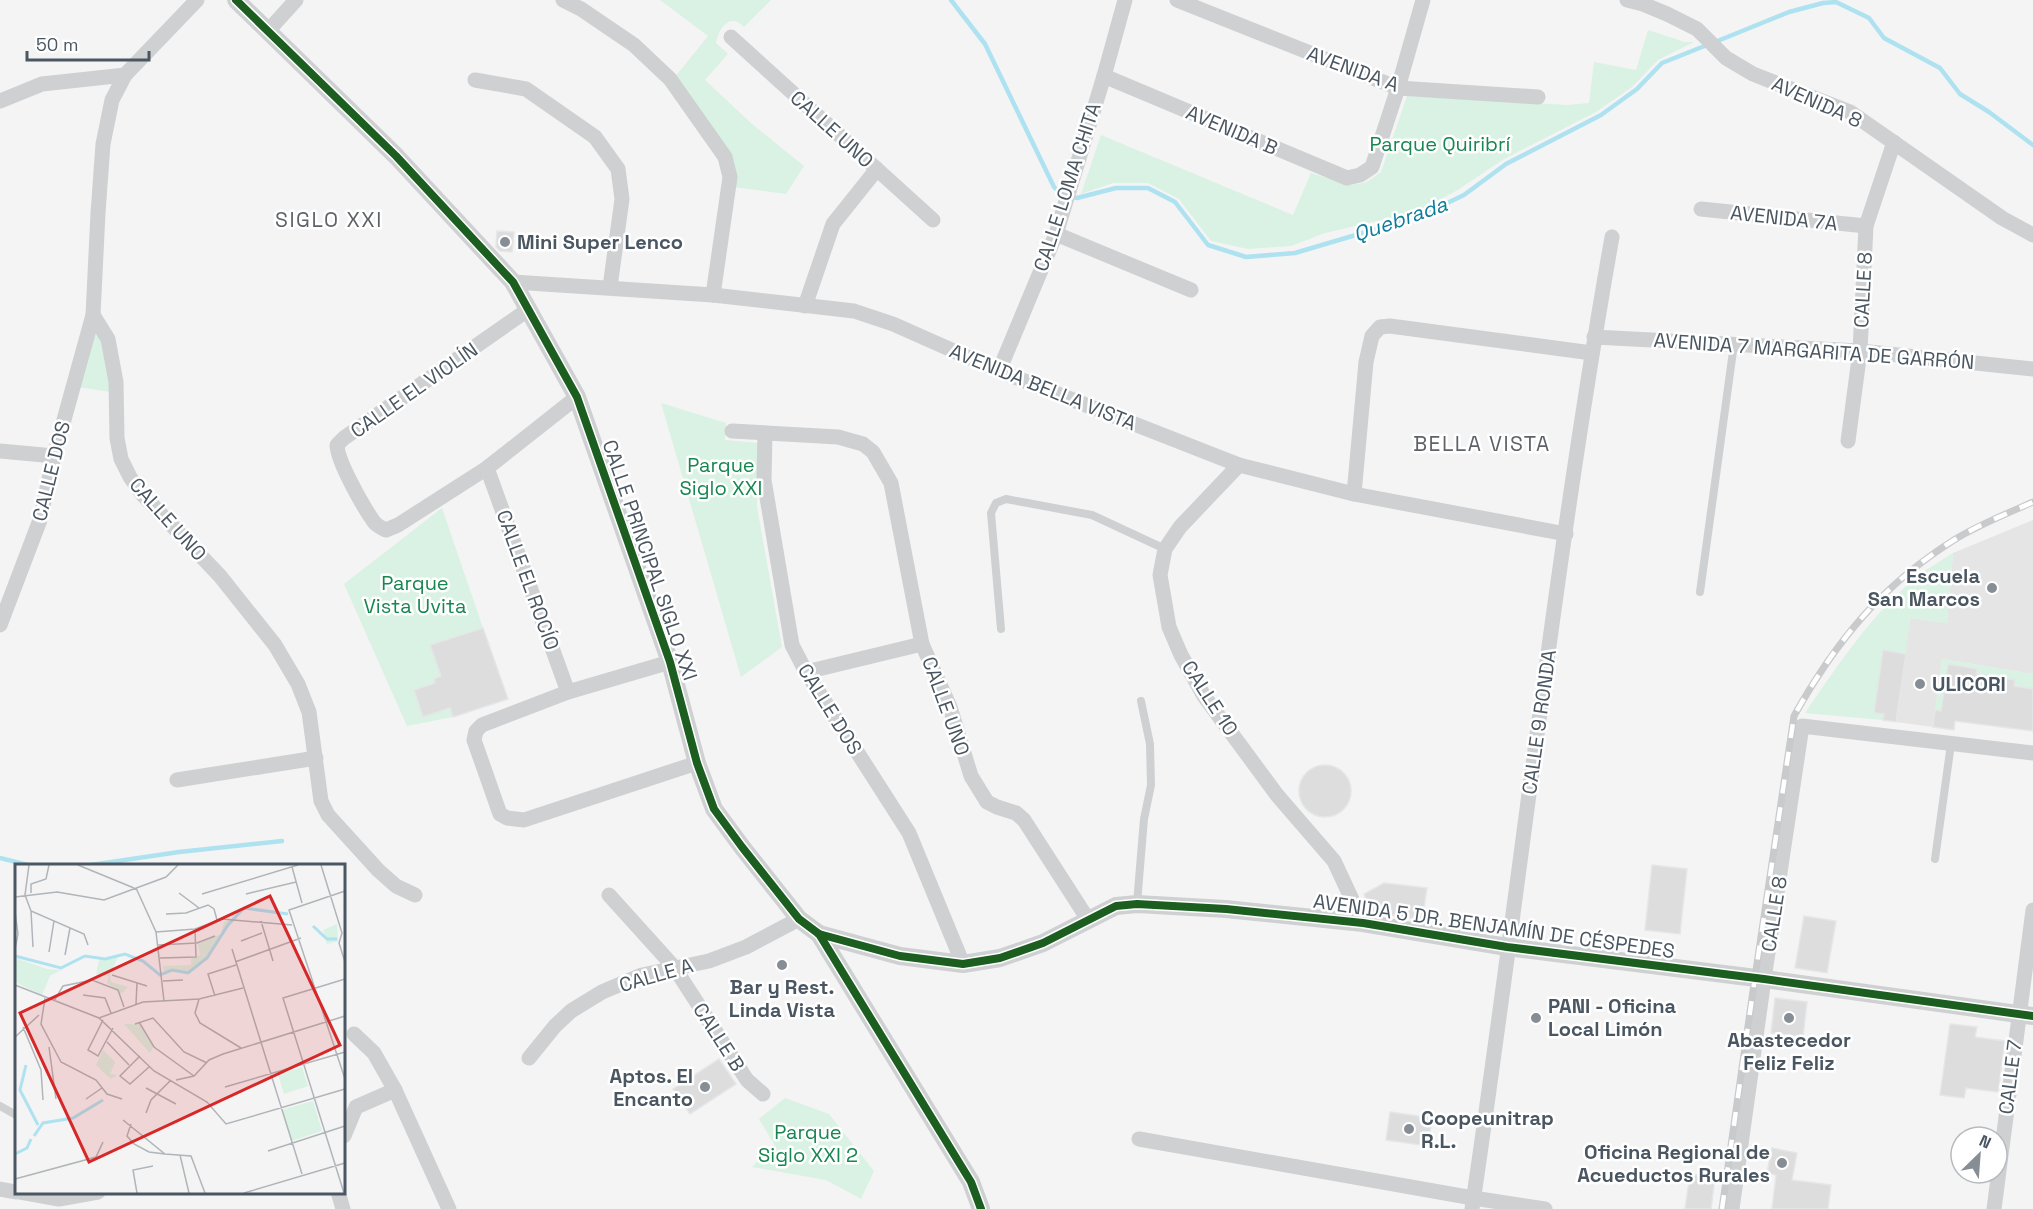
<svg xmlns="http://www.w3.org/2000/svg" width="2033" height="1209" font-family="'Space Grotesk',sans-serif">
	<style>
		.education { fill: #e6e5e6 }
		.green { fill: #d9f2e3 }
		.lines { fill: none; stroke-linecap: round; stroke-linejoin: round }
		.stream { stroke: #aee2f0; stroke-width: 4.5 }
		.building { fill: #ddddde; stroke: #e5e6e7; stroke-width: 1.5 }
		.service { stroke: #ced0d2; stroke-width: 8 }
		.minor { stroke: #ced0d2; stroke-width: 15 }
		.tertiary { stroke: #ced0d2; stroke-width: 18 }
		.rail-casing { stroke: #c9cacc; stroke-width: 7 }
		.rail { stroke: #fff; stroke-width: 4.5; stroke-dasharray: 14; stroke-linecap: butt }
		.cycleway-casing { stroke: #fff; stroke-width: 11 }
		.cycleway { stroke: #1b5e20; stroke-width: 8 }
		.poi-dot { fill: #868d94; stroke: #fff; stroke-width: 2 }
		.labels { text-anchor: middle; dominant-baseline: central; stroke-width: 5; stroke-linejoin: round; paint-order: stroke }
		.street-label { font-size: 20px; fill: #4a5661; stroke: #fff }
		.park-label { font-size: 20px; fill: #17864f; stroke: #fff }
		.poi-label { font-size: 20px; font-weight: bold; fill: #4a5661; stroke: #fff; text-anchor: start }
		.neighbourhood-label { font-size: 21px; letter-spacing: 1.5px; fill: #5f6368; stroke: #fff }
		.water-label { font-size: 21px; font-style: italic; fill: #0c7c9b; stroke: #fff }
		.inset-river { fill: none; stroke: #aee2f0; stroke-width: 3 }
		.inset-road { fill: none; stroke: #b0b5b9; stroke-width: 1.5 }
		.view { fill: #d62828; fill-opacity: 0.15; stroke: #d62828; stroke-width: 3 }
		.inset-edge { fill: none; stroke: #4a5661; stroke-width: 3 }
	</style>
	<rect width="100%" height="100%" fill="#f4f4f4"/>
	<!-- education -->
	<path class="education" d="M2033,520v154l-91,-15 -9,68 -37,-5 14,-104 37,5 6,-70z"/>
	<!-- green -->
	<g class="green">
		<path d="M660,0h111l-27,27c-15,-15 -25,1 -28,16l12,11 -23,26 47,44 52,42 -18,28 -53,-7 -58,-110 33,-41z"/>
		<path d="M1648,30l37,12h9l-36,18 -26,27 -36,25 -92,47 -48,32 -40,21 -91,21 -34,13 -43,3 -37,-8 -32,-42 -31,-16h-35l-32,11 20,-59 192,80 18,-42 41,12 15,-3 14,-10 26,-76 160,9 22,-2 5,-41 42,8z"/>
		<path d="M93,330l10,12 7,50 -31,-5z"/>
		<path d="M661,403l65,20 -1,17 34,3 -2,64 25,140 -41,30z"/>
		<path d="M442,508l41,120 -53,17 11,31 -7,3 1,4 -21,7 9,27 27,-9 3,9 -46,9 -63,-142z"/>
		<path d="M1953,553l-6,70 -37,-5 -4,36 -23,-3 -9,61 10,2 -1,6 -78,-7c32,-46 63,-94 106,-131 12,-11 28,-20 42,-29z"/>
		<path d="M1942,659l91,15v15l-19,-3 -38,-12 1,-5 -29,-4 -7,46 -6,-1z"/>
		<path d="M785,1098l44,16 45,57 -13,28 -35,-19 -74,-13 22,-23 -15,-25z"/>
	</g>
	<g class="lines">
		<!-- stream -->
		<g class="stream">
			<path d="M951,0l34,44 69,143 7,7 16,4 39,-10h32l27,14 33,43 38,12 49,-4 125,-37 44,-21 42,-31 95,-49 36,-26 25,-26 45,-18"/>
			<path d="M1715,42l74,-30 34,-9 13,-1 33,16 15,20 56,30 20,26 29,18 44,33"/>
			<path d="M0,858l28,7 35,1"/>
			<path d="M84,866l95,-14 103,-11"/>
		</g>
	</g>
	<!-- building -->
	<g class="building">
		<path d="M497,231l17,1 -2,20 -12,-1 -4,-4z"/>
		<path d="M483,628l25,71 -55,18 -3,-9 -27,9 -9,-27 21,-7 -1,-4 7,-3 -11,-31z"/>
		<path d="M1883,650l23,4 -10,68 -13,-2 1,-6 -10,-1z"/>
		<path d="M1948,664l29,5 -1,5 39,6 -1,6 19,3v42l-78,-10 -1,9 -21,-3 2,-17 6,1z"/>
		<circle cx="1325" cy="791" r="26"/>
		<path d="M1652,865l35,4 -7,65 -35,-4z"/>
		<path d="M1384,883l43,5 -5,32 -50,-7 -8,-19z"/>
		<path d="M1804,916l32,5 -9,52 -32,-5z"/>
		<path d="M1775,998l32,4 -4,35 -32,-4z"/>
		<path d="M1950,1024l27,3 -2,10 30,4 -7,51 -32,-4 -2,10 -24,-3z"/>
		<path d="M719,1059l17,25 -46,30 -17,-25z"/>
		<path d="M1390,1112l42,6 -4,28 -42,-6z"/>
		<path d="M1772,1148l25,5 -5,27 39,5 -3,24h-56l4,-34 -9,-2z"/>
		<path d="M1690,1174l25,3 -4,32h-26z"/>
	</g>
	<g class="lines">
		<!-- service -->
		<g class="service">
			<path d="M1700,592l34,-248"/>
			<path d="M1001,629l-10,-116 5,-10 10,-4 86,16 73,34"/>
			<path d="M1935,859l16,-115"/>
			<path d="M1137,903l7,-84 7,-34 -1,-41 -9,-43"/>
			<path d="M0,1106l16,9"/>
		</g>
		<!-- minor -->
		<g class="minor">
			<path d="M563,0l18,9 53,36 36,34 55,78 5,20 -17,118"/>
			<path d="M1177,0l221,88 140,9"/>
			<path d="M1627,0l16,4 24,10 30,15 29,29 27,16 97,38 152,106 31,17"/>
			<path d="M268,31l28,-31"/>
			<path d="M731,37l202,183"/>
			<path d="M1104,76l243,102 13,-3 12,-8 26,-79 25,-88"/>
			<path d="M475,80l51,9 69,48 23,32 4,30 -12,88"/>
			<path d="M0,101l42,-17 83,-9"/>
			<path d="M1701,209l165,17"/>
			<path d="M1056,234l135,56"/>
			<path d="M513,282l200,13 141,16 39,13 106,47 240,94 115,29 212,40"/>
			<path d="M805,306l28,-82 44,-55"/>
			<path d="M529,309l-185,129 -7,7c0,16 27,63 37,77 3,4 8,6 12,8l12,-5 89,-57 90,-71"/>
			<path d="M93,315l15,24 8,43 1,56 4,21 9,18 12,17 78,82 55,69 23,39 11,28 12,89 7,14 50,55 18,16 19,9"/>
			<path d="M1594,337l266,14 173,18"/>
			<path d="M999,371l57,-137 48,-158 21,-76"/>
			<path d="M732,431l106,6 25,7 10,8 18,31 31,161 28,63 21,69 16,26 10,5 19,6 8,7 65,101"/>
			<path d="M765,433l-1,47 28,165 14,27 103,161 54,131"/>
			<path d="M1848,441l12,-90 6,-125 28,-84"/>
			<path d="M0,451l54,5"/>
			<path d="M1239,465l-59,62 -15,22 -5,26 9,52 12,28 23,41 73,99 57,66 29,62"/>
			<path d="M487,468l81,224"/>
			<path d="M1354,494l12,-132 6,-26 8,-9 10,-1 202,27"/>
			<path d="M0,625l40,-105 14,-64 39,-141 5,-102 5,-69 9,-44 13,-25 72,-75"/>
			<path d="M670,662l-102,30 -86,33 -6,6 -2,9 26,74 7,4 17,2 173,-57"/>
			<path d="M806,672l116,-28"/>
			<path d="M177,780l139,-22"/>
			<path d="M609,895l65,72 73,113 16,14"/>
			<path d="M354,1034l20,19 21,37 54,119"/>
			<path d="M529,1058l26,-32 16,-15 31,-19 40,-17 67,-14 37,-14 53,-28"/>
			<path d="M344,1136l12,-29 39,-17"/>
			<path d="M1139,1139l334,59 72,11"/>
			<path d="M0,1189l16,3"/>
			<path d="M20,1192l39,7 39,-7"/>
			<path d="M338,1192l5,17"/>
			<path d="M1472,1209c48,-324 83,-650 140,-972"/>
			<path d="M1732,1209l32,-230 38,-253 231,27"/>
			<path d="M1994,1209l39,-299"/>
		</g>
		<!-- tertiary -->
		<g class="tertiary">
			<path d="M236,0l160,156 117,126 64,115 93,265 27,101 17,46 28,38 57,72 20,15 152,248 10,27"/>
			<path d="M819,934l81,22 63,8 37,-6 43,-15 73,-37 21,-2 89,5 137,14 144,24 257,32 269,37"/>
		</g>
		<defs>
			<path id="rail" d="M1722,1209l33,-232 39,-261c42,-75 87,-130 160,-176 24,-15 52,-26 79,-38"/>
		</defs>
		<!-- rail casing -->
		<use href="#rail" class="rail-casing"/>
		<!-- rail -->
		<use href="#rail" class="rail"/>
		<defs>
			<g id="cycleway">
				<path d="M236,0l160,156 117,126 64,115 93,265 27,101 17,46 28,38 57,72 20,15 152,248 10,27"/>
				<path d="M819,934l81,22 63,8 37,-6 43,-15 73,-37 21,-2 89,5 137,14 144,24 257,32 269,37"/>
			</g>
		</defs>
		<!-- cycleway casing -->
		<use href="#cycleway" class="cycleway-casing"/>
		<!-- cycleway -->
		<use href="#cycleway" class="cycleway"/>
	</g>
	<!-- markers -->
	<g class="poi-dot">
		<circle cx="505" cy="242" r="6"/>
		<circle cx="1992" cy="588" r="6"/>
		<circle cx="1920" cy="684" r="6"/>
		<circle cx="782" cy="965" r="6"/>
		<circle cx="1536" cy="1018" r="6"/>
		<circle cx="1789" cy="1018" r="6"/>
		<circle cx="705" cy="1087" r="6"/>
		<circle cx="1409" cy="1129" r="6"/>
		<circle cx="1782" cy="1163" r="6"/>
	</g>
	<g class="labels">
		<!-- street labels -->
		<g class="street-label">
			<text transform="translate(1353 69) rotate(20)">AVENIDA A</text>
			<text transform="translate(1817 102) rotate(24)">AVENIDA 8</text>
			<text transform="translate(832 129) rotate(42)">CALLE UNO</text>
			<text transform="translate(1232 130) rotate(23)">AVENIDA B</text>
			<text transform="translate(1067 187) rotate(-72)">CALLE LOMA CHITA</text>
			<text transform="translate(1784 218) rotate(6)">AVENIDA 7A</text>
			<text transform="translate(1863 290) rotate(-87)">CALLE 8</text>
			<text transform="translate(1814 351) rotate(4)">AVENIDA 7 MARGARITA DE GARRÓN</text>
			<text transform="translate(1043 387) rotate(22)">AVENIDA BELLA VISTA</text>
			<text transform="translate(414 390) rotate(-35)">CALLE EL VIOLÍN</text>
			<text transform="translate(51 471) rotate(-76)">CALLE DOS</text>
			<text transform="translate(168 519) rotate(48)">CALLE UNO</text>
			<text transform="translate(650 560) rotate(71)">CALLE PRINCIPAL SIGLO XXI</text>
			<text transform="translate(528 580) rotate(70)">CALLE EL ROCÍO</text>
			<text transform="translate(1210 698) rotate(57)">CALLE 10</text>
			<text transform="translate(946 706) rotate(70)">CALLE UNO</text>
			<text transform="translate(830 709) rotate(58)">CALLE DOS</text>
			<text transform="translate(1539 722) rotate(-82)">CALLE 9 RONDA</text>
			<text transform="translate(1774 914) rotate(-81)">CALLE 8</text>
			<text transform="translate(1494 926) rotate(8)">AVENIDA 5 DR. BENJAMÍN DE CÉSPEDES</text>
			<text transform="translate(656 975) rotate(-16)">CALLE A</text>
			<text transform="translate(719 1037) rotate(57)">CALLE B</text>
			<text transform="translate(2010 1077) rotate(-83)">CALLE 7</text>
		</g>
		<!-- park labels -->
		<g class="park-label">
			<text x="1440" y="144">Parque Quiribrí</text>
			<text x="721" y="465">Parque<tspan x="721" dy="23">Siglo XXI</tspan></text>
			<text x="415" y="583">Parque<tspan x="415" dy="23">Vista Uvita</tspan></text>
			<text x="808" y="1132">Parque<tspan x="808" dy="23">Siglo XXI 2</tspan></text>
		</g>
		<!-- poi labels -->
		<g class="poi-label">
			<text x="517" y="242">Mini Super Lenco</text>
			<text x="1980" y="576" text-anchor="end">Escuela<tspan x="1980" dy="23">San Marcos</tspan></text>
			<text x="1932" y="684">ULICORI</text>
			<text x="782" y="987" text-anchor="middle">Bar y Rest.<tspan x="782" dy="23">Linda Vista</tspan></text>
			<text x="1548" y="1006">PANI - Oficina<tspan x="1548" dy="23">Local Limón</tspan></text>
			<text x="1789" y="1040" text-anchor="middle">Abastecedor<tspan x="1789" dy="23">Feliz Feliz</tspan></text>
			<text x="693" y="1076" text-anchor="end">Aptos. El<tspan x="693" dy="23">Encanto</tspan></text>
			<text x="1421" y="1118">Coopeunitrap<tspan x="1421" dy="23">R.L.</tspan></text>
			<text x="1770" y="1152" text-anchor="end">Oficina Regional de<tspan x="1770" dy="23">Acueductos Rurales</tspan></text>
		</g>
		<!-- neighbourhood labels -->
		<g class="neighbourhood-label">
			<text x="329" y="219">SIGLO XXI</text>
			<text x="1482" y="443">BELLA VISTA</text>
		</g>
		<!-- water labels -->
		<g class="water-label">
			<text transform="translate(1400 219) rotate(-19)">Quebrada</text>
		</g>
	</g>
	<!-- overview -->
	<g transform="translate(15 864)">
		<rect width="330" height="330" fill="#f4f4f4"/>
		<path d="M216,56l-25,37 -13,12 -10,4 -11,-4 -8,5 -1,-8 28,-1v-6l9,-4 -2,-11 23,-10 3,-12zM322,60l1,17 -11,3 -4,-14zM103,93l-8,18 1,7 17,5 -7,7 -14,-11 2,-7 -13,-2 3,-14zM0,94l32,11 14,1 -11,6 -8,19 -27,-13zM109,160h15l14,23 -3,6zM88,186l12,12 -5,12 7,1 -6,4 -15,-14zM287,203l6,19 -24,8 -6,-19zM298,237l9,30 -31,10 -9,-31z" fill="#d9f2e3"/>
		<path class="inset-river" d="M298,62l14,13h10M0,92l46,12 24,-12 20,3 20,-5 18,7 17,14 12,-5 16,3 19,-15 21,-33 16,-17 44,6M11,201l-6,25 18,35M19,272l9,-13 30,-5 30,-18M0,290l12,-6 4,-9"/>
		<path class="inset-road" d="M14,1l-4,30 6,16 53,23 4,11M63,1l56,23M306,1l21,68 -3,10 6,19M277,3l10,36M121,24l20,44 8,69M330,27l-56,19 56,169M16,29v-9l15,-5 3,-14M164,29l20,15M187,30l96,-29M231,30l50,-12M0,33l42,-5 47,8 62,-23 12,-12M16,47l2,36M0,48l3,22 -3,15M151,50l20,-1 22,-8 6,4 3,11M246,57l12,40M141,68l39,-3 27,-10 70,6M226,77l21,-8M143,81l39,-2 18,-7M217,85l70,225M34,88l5,-31M50,91l5,-27M145,94l36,-1 -1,-27M220,98l66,-24M97,111l35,11M148,117l20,-1M0,121l84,33 55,53 53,31 19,22 119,-35M68,131l22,3 6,15M200,132l-7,-22 28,-9M30,134l-4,26 20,38 35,18 11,14 15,5M184,135l-4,14 5,10 41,25M39,137l9,-15 29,-6 26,10 6,17M121,140l1,-21M84,154l44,-16 56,-3 44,-11M88,156l-15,30 10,6 15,-28M124,158l15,25 40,29M120,160l18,-6 31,34 23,11M8,163l18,43 2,30M0,173l24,-22M92,178l22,23M34,183l7,52M125,192l-20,20 10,8 19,-17M161,216l18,-4 15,-16 14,-6 122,-38M210,223l120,-35M131,224l30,16M71,235l16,-11M131,249l5,-13 20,-20M108,256l42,34 26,2 14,37M116,260l-4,12 7,8 15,8 16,2M253,287l77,-25M165,291l9,38M0,315l81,-22 7,-15M122,329l-4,-23 20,-4M229,329l101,-30M329,329l-61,-195 62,-19"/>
		<path class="view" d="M255,32l70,149 -251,117 -69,-149z"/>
		<rect width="330" height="330" class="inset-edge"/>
	</g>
	<!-- north arrow -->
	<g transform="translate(1979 1155) rotate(25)"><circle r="28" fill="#ffffff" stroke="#b7bbc0" stroke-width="1.5"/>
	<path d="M0-4.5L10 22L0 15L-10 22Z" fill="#868d94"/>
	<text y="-9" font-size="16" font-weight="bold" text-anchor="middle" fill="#4a5661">N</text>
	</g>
	<!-- scale -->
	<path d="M27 51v9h122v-9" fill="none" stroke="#4a5661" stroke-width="3"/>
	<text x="36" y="51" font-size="18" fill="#4a5661" stroke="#ffffff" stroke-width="4.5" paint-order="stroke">50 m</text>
</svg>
